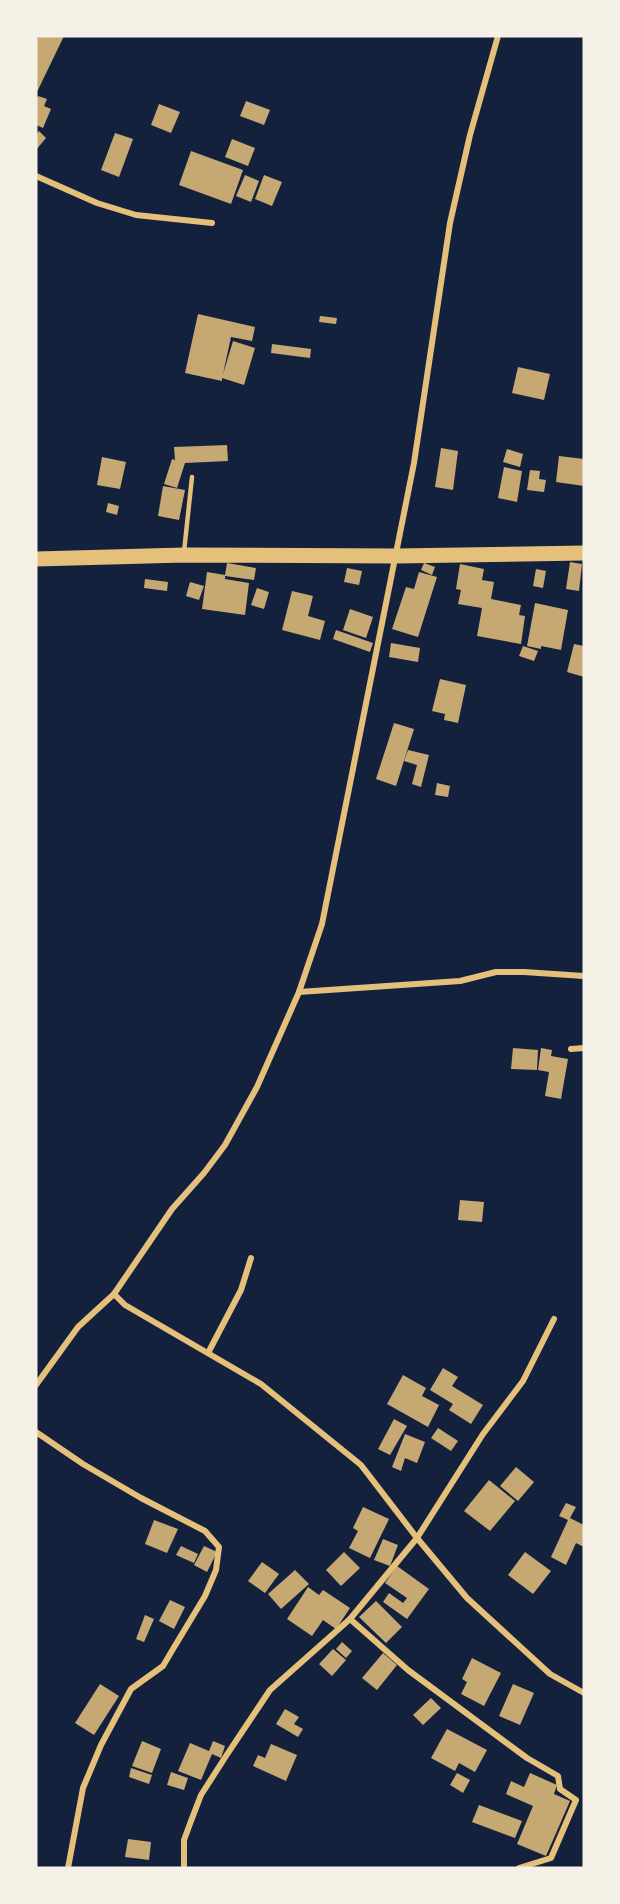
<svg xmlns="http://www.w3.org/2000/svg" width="620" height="1904" font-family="Barlow,sans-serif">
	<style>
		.building { fill: #c6a872 }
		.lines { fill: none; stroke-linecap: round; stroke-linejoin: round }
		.service { stroke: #e5c07b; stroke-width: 4.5 }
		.minor { stroke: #e5c07b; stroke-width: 6 }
		.trunk { stroke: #e5c07b; stroke-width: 15 }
	</style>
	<rect width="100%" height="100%" fill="#14213d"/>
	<!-- building -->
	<g class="building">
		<path d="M38,36h26l-28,58v-53z"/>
		<path d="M38,96l9,3 -3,7 7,3 -8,19 -7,-3v-24z"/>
		<path d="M246,101l24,9 -6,15 -24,-9z"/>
		<path d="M159,104l21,8 -9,21 -20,-8z"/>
		<path d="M39,131l7,7 -10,12v-15z"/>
		<path d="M115,133l18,6 -14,38 -18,-7z"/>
		<path d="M232,139l23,9 -7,18 -23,-9z"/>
		<path d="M191,151l52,19 -12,34 -52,-19z"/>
		<path d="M245,175l14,6 -8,21 -15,-6z"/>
		<path d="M264,175l18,7 -10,24 -17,-7z"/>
		<path d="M198,314l57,13 -3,14 -21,-4 -8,37 10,-33 22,7 -11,37 -22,-7v3l-37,-8z"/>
		<path d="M320,316l17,2 -1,6 -17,-2z"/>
		<path d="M272,344l39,5 -1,9 -39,-5z"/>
		<path d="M518,367l32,7 -6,26 -32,-7z"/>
		<path d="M227,445l1,16 -43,2 -8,25 -13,-4 8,-25 3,1 -1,-13z"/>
		<path d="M441,448l17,3 -5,39 -18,-3z"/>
		<path d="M507,449l16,5 -3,13 -17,-5z"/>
		<path d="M559,456l25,3v27l-28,-4z"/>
		<path d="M102,457l24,5 -6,27 -23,-4z"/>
		<path d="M504,467l18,4 -5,31 -19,-4z"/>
		<path d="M530,470l10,1 -1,8 7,1 -2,12 -17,-2z"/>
		<path d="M163,486l22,4 -6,30 -21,-4z"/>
		<path d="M108,503l11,3 -2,9 -11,-3z"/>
		<path d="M570,562l12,2 -3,27 -13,-2z"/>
		<path d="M227,563l29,5 -2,12 -29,-4v3l24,4 -4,32 -43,-6 5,-37 18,3z"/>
		<path d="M424,563l11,4 -3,8 -11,-5z"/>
		<path d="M460,564l24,5 -2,11 12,2 -3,17 30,6 -2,10 6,1 -4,28 -44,-8 5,-28 -24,-4 3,-14 -5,-1z"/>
		<path d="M347,568l15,3 -3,14 -15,-3z"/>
		<path d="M536,569l10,2 -3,17 -10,-2z"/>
		<path d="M419,572l18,5 -19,60 -26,-8 14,-42 8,2z"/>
		<path d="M145,579l23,3 -1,9 -23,-3z"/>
		<path d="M190,582l14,4 -5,14 -13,-4z"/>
		<path d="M257,588l12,4 -5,17 -13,-4z"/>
		<path d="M292,591l21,5 -5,20 17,5 -5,19 -38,-10z"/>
		<path d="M535,603l33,7 -7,40 -20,-4v3l-14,-3z"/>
		<path d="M350,609l23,8 -7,21 -23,-8z"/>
		<path d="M336,630l37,13 -3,9 -37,-13z"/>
		<path d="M391,643l29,5 -2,14 -29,-5z"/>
		<path d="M574,644l10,2v31l-17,-5z"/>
		<path d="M523,646l15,5 -4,10 -15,-5z"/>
		<path d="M440,679l26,6 -8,38 -14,-3 1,-6 -13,-3z"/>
		<path d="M394,723l20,6 -18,57 -20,-7z"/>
		<path d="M408,750l21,5 -8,32 -9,-3 5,-19 -13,-4z"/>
		<path d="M437,783l13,3 -2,11 -13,-2z"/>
		<path d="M513,1048l25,2 -1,20 -26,-1z"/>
		<path d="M541,1048l11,2 -1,6 17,3 -7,40 -16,-3 4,-24 -11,-2z"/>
		<path d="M460,1200l24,2 -2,20 -24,-2z"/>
		<path d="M443,1368l15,9 -6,9 31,19 -12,19 -22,-14 4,-6 -23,-14z"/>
		<path d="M403,1375l23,13 -4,8 17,9 -11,22 -41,-23z"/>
		<path d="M394,1419l13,7 -17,29 -12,-6z"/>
		<path d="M438,1428l20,13 -7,10 -20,-13z"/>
		<path d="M405,1434l20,8 -8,21 -12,-5 -4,13 -9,-4z"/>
		<path d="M516,1467l18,15 -16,19 -18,-15z"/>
		<path d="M489,1480l26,21 -25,30 -26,-20z"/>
		<path d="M566,1503l10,4 -6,11 14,7v22l-8,-4 -10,22 -15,-8 17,-37 -9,-4z"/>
		<path d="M363,1507l26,12 -19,39 -21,-10 9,-17 -5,-3z"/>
		<path d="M154,1520l24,9 -11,24 -22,-9z"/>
		<path d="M383,1539l15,6 -8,21 -16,-6z"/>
		<path d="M181,1546l17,8 -4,9 -18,-8z"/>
		<path d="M204,1546l13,6 -10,20 -13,-7z"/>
		<path d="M344,1552l16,16 -19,18 -15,-16z"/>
		<path d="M525,1552l26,19 -18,23 -25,-19z"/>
		<path d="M262,1562l17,12 -14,19 -17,-12z"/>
		<path d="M397,1566l32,23 -22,30 -24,-17 6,-9 14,10 4,-5 -22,-15z"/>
		<path d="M295,1570l14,14 -28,25 -13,-15z"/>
		<path d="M308,1587l11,8 4,-5 27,18 -14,21 -13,-9 -11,16 -25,-17z"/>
		<path d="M170,1600l15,7 -11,22 -15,-8z"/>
		<path d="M376,1601l26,26 -16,16 -27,-26z"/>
		<path d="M145,1615l9,4 -10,23 -8,-3z"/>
		<path d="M342,1642l10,9 -6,7 -10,-9z"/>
		<path d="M333,1649l13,11 -14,16 -13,-12z"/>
		<path d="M383,1653l14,12 -20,25 -15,-12z"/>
		<path d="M472,1658l29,15 -17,33 -23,-12 6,-12 -5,-3z"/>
		<path d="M100,1684l19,12 -25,39 -19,-12z"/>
		<path d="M513,1684l21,9 -14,32 -21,-9z"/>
		<path d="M431,1698l10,10 -18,17 -10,-10z"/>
		<path d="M285,1709l14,8 -5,7 9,5 -5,8 -22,-13z"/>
		<path d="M447,1729l40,21 -12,22 -16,-9 -4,8 -24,-13z"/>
		<path d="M142,1741l19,8 -9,24 -20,-7z"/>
		<path d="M213,1741l12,5 -4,12 -9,-4 -11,26 -23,-9 12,-28 19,8z"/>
		<path d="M271,1744l26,11 -11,26 -33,-15 5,-11 7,3z"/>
		<path d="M131,1768l21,7 -3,9 -20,-7z"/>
		<path d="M171,1772l17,6 -4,12 -17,-5z"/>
		<path d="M457,1773l13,7 -7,13 -13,-8z"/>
		<path d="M530,1773l27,12 -3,9 16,7 -24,55 -29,-12 16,-38 -27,-12 5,-13 13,6z"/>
		<path d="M479,1805l43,16 -7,17 -43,-16z"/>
		<path d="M128,1839l23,3 -2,18 -24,-3z"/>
	</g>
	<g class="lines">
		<!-- service -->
		<path class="service" d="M184,552l8,-75"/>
		<!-- minor -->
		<g class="minor">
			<path d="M498,36l-28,99 -20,88 -36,240 -92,461 -23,68 -42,95 -32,58 -21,28 -32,36 -58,85 11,11 136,79 100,81 56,73 50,60 83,76 34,19"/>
			<path d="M36,176l61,27 39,12 76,8"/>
			<path d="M299,992l161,-11 36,-9h28l60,4"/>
			<path d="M571,1049l13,-1"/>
			<path d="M208,1353l33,-63 10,-32"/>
			<path d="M36,1385l42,-58 36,-33"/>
			<path d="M36,1432l47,32 58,34 64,33 14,16 -3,23 -11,26 -32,53 -10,17 -32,23 -30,56 -18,43 -15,80"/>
			<path d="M350,1619l58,51 119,88 31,18 2,13 16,11 -25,58 -32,10"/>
			<path d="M184,1868v-28l7,-19 10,-26 25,-39 44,-66 80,-71 67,-81 66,-104 40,-53 31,-62"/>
		</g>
		<!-- trunk -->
		<path class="trunk" d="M36,559l148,-4 212,1 188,-3"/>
	</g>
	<!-- border -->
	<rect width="620" height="1904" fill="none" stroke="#f6f1e7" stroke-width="75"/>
</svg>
